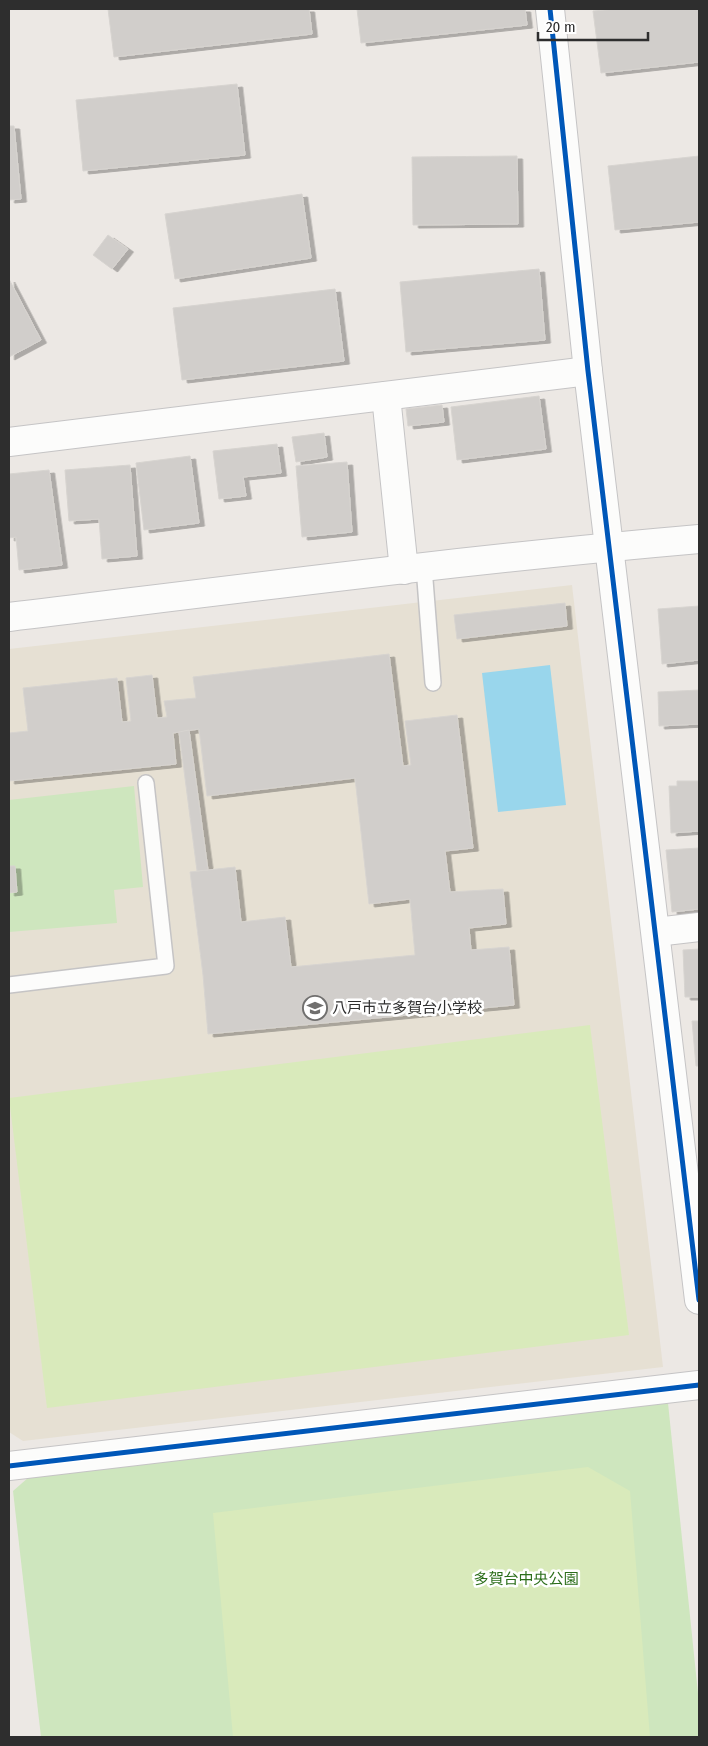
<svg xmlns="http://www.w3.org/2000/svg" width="708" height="1746" font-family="'Fira Sans Condensed','Noto Sans JP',sans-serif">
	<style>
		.education { fill: #e6e0d3 }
		.green { fill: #cee6be }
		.pitch { fill: #d9eabb }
		.water { fill: #99d6ec }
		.building { fill: #d1cecb; stroke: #d7d4d0; filter: url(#shadow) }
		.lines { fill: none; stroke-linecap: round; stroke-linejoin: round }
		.service-casing { stroke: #c5c4c5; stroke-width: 18 }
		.minor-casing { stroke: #c5c4c5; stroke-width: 30 }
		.service { stroke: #fcfcfb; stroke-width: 15 }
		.minor { stroke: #fcfcfb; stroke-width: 28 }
		.cycleway-casing { stroke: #fff; stroke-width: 8 }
		.cycleway { stroke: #0057b8; stroke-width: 5 }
		.labels { text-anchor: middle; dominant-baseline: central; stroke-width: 5; stroke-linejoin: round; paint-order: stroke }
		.poi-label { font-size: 15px; fill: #2e2e2e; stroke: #fff; text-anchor: start }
		.park-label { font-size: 15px; fill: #2c6e1b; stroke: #fff }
	</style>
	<defs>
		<filter id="shadow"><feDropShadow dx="5.5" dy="3" stdDeviation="0" flood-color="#0004"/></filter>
	</defs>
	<rect width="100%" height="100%" fill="#ece8e4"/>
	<!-- education -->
	<path class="education" d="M572,585l91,782 -640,74 -14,-9v-783z"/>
	<!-- green -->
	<g class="green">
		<path d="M134,786l9,101 -29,3 3,33 -108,9v-132z"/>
		<path d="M668,1403l31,300v34h-658l-28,-246 16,-14z"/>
	</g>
	<!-- pitch -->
	<g class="pitch">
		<path d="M590,1025l39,310 -582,73 -38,-310z"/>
		<path d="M588,1467l42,24 20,246h-417l-20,-224z"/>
	</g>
	<!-- water -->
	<path class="water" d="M550,665l16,140 -68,7 -16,-139z"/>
	<!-- building -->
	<g class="building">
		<path d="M108,9h201l3,25 -198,23z"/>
		<path d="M357,9h168l2,16 -166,18z"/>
		<path d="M615,9h84v53l-98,11 -8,-62z"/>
		<path d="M237,84l8,71 -162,16 -7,-71z"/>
		<path d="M9,126h5l7,73 -12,1z"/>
		<path d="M517,156l1,68 -105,1 -1,-68z"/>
		<path d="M699,156v66l-84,8 -7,-64z"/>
		<path d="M302,194l9,64 -136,21 -10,-65z"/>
		<path d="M108,235l20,14 -16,20 -19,-14z"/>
		<path d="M539,269l6,71 -139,12 -6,-70z"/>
		<path d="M9,279l32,61 -32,17z"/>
		<path d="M335,289l9,72 -162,19 -9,-72z"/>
		<path d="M539,396l7,53 -89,11 -6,-53z"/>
		<path d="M442,405l2,17 -36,4 -2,-17z"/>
		<path d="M324,433l3,24 -31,5 -4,-25z"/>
		<path d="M277,444l4,29 -38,4 3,19 -27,3 -6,-48z"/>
		<path d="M190,456l9,67 -55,7 -8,-67z"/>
		<path d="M347,462l5,70 -50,5 -6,-71z"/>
		<path d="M130,465l7,91 -35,3 -3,-40 -30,2 -4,-51z"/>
		<path d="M49,470l13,95 -43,5 -3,-33 -7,1v-64z"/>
		<path d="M565,603l2,23 -110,13 -3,-24z"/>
		<path d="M699,606v54l-37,4 -4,-55z"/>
		<path d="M389,654l14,112 8,-1 -6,-44 52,-6 16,133 -28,3 5,41 53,-3 3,35 -37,4 2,22 38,-3 5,58 -306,29 -5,-59 -13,-103 45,-5 6,55 44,-5 6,50 124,-12 -5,-56 -41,5 -14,-126 -148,18 -8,-67 -26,4 3,31 -167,17v-48l19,-2 -5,-43 94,-10 5,44 9,-1 -5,-43 26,-3 5,43 10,-1 -3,-16 32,-3 -3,-21z"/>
		<path d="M699,690v34l-40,2 -1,-34z"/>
		<path d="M189,730l19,140 -11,1 -18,-139z"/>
		<path d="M677,781h22v50l-28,2 -2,-47h8z"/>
		<path d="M699,848v61l-27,3 -6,-62z"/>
		<path d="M9,866h6l2,26 -8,1z"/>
		<path d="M699,949v48h-14l-2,-47z"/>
		<path d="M692,1021h7v45h-3z"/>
	</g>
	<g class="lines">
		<defs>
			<g id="service">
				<path d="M424,567l9,116"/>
				<path d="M9,985l157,-19 -20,-183"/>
			</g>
			<g id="minor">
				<path d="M550,9l38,362 111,929"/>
				<path d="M386,396l18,174"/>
				<path d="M9,442l579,-71"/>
				<path d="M9,617c230,-28 460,-58 690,-78"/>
				<path d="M656,932l43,-5"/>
				<path d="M9,1466l690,-81"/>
			</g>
		</defs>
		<!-- service casing -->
		<use href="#service" class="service-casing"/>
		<!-- minor casing -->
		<use href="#minor" class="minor-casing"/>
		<!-- service -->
		<use href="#service" class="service"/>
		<!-- minor -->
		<use href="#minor" class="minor"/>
		<defs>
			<g id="cycleway">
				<path d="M550,9l38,362 111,929"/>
				<path d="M9,1466l690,-81"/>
			</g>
		</defs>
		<!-- cycleway casing -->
		<use href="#cycleway" class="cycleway-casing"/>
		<!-- cycleway -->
		<use href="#cycleway" class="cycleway"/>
	</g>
	<!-- icons -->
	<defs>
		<symbol id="school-ring" viewBox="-11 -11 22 22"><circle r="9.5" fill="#fff" stroke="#706f6e" stroke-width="1.5"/><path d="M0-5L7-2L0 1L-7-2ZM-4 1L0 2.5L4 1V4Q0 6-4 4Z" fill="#706f6e"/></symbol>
	</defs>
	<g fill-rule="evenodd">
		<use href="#school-ring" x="301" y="994" width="28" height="28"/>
	</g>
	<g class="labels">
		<!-- poi labels -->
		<g class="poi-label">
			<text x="332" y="1008">八戸市立多賀台小学校</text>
		</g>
		<!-- park labels -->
		<g class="park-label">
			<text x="526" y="1579">多賀台中央公園</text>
		</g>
	</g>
	<!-- border -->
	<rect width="708" height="1746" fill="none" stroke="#2e2e2e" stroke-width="20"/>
	<!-- scale -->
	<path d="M538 32v8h110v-8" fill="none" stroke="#2e2e2e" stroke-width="2.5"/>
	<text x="546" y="32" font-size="15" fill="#2e2e2e" stroke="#ffffff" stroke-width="4" paint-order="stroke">20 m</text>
</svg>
